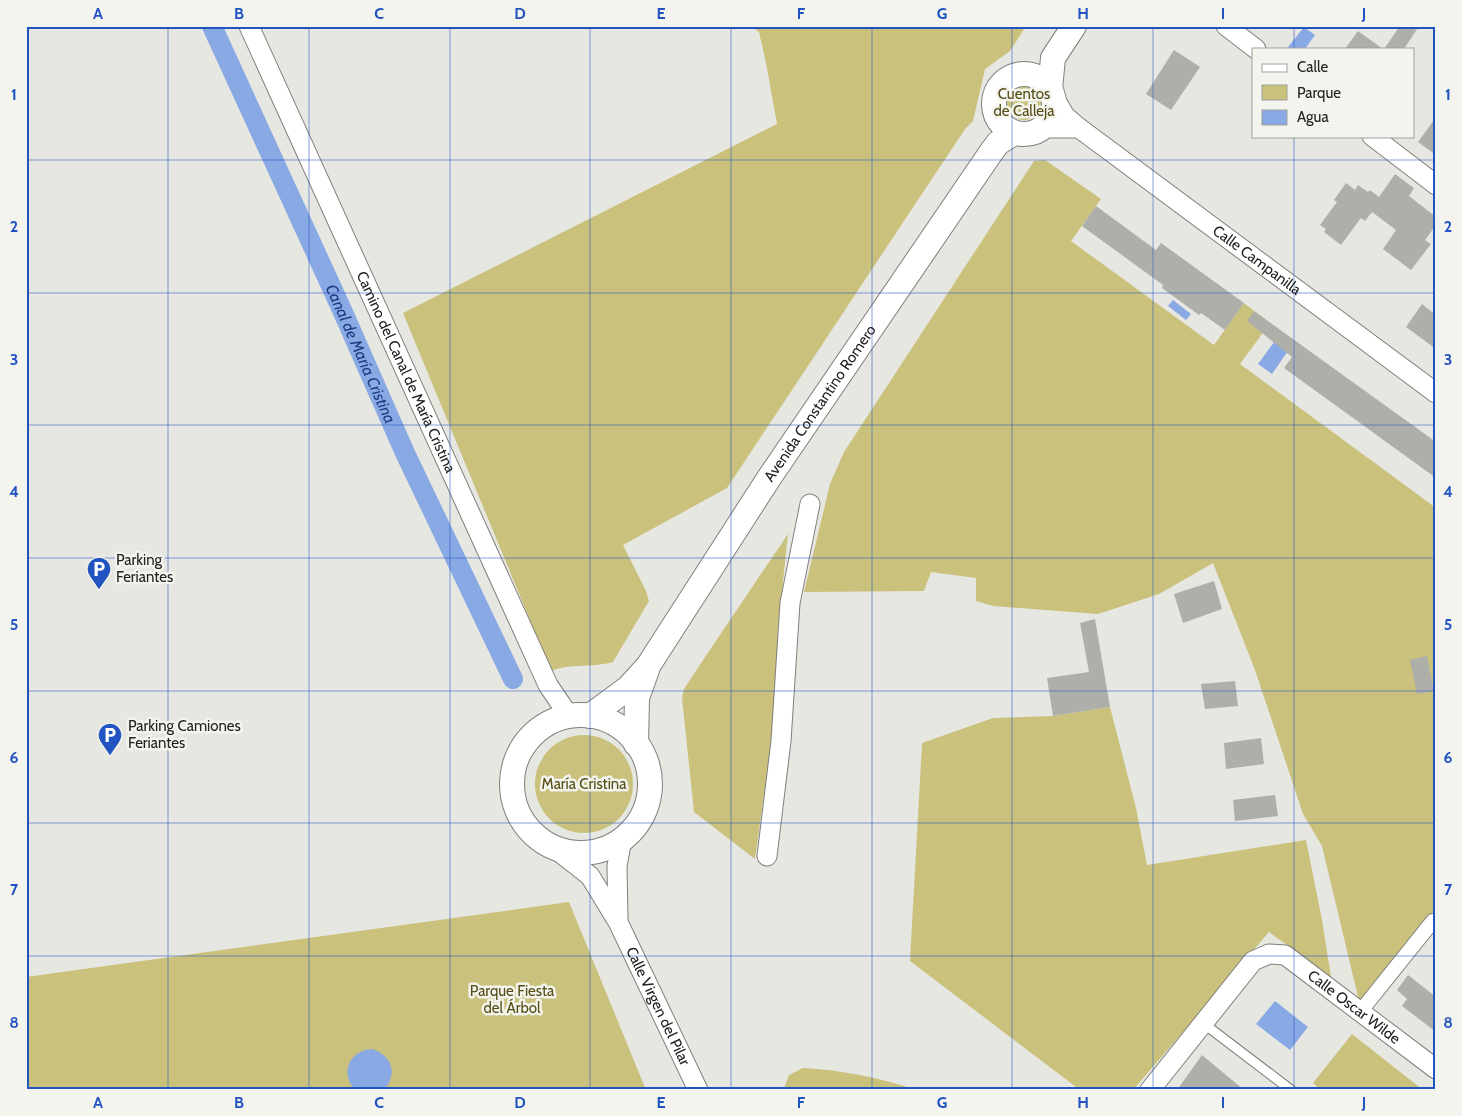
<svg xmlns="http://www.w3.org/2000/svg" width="1462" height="1116" font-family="Cabin,sans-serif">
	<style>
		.green { fill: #cac17d }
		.water { fill: #89a9e5 }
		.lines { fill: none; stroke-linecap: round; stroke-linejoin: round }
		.canal { stroke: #89a9e5; stroke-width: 20 }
		.building { fill: #afafaa }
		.service-casing { stroke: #807f7b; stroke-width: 11 }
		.pedestrian-casing { stroke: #807f7b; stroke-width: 16 }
		.minor-casing { stroke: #807f7b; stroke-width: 21 }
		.tertiary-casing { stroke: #807f7b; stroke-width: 26 }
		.service { stroke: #fff; stroke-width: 9 }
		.pedestrian { stroke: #fff; stroke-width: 14 }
		.minor { stroke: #fff; stroke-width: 19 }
		.tertiary { stroke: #fff; stroke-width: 24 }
		.grid { fill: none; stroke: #2153c1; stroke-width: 1; stroke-opacity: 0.55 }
		.labels { text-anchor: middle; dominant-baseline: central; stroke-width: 5; stroke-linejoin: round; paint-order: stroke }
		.park-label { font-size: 15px; fill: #544c14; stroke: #f4f4ef }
		.street-label { font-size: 15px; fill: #21211f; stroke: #f4f4ef }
		.poi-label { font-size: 15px; fill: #21211f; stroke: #f4f4ef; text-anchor: start }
		.water-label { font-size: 16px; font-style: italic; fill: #1a3b81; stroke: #f4f4ef }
		.neatline { fill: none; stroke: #2153c1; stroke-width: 2 }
		.grid-label { font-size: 16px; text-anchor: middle; font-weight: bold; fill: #2153c1 }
	</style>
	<rect width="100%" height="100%" fill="#e7e7e2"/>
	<!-- green -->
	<g class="green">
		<path d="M751,26h275l-16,25 -25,18 -12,52 -8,8 -238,359 -104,57 23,46 3,10 -36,61c-20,6 -43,1 -62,9l-148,-358 374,-189 -11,-61 -7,-31z"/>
		<circle cx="1024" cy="103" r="17"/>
		<path d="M1045,160l56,39 -30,42 143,104 30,-42 26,20 -30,41 196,144v411l-76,86 -38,-159 -19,-32 -48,-144 -42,-107 -54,31 -61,20 -105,-8 -17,-5v-23l-45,-6 -7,19 -120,1 26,-108 14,-32 190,-291z"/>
		<path d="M788,534l-10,94 -4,94 -19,137 -61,-47 -12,-114 2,-9 15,-23z"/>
		<path d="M1110,707l26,101 11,57 159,-25 16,80 9,57 -62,-45 -136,158h-53l-170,-129 12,-218 71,-25 60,-2z"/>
		<circle cx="584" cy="784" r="49"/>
		<path d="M569,902l77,188h-620v-113z"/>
		<path d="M1352,1034l71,56h-102l-8,-7z"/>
		<path d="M803,1068c39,2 77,10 114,22h-144l11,-2 5,-13z"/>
	</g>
	<!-- water -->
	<g class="water">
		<path d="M1304,27l11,8 -10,14h-15l-2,-2z"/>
		<path d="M1173,300l18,14 -5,6 -18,-14z"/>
		<path d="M1277,338l13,10 -18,26 -14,-10z"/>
		<path d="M1275,1001l33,26 -18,23 -34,-26z"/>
		<path d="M372,1049c20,6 26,25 12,41h-29c-16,-17 -5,-40 17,-41z"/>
	</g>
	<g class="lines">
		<!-- canal -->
		<path class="canal" id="s1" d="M212,26l130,284 63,143 108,226"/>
	</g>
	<!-- building -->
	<g class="building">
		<path d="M1400,26h19l-15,23h-20z"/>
		<path d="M1358,31l25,18h-38z"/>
		<path d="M1174,50l26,17 -29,43 -25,-16z"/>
		<path d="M1436,117v38l-18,-13z"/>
		<path d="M1395,174l19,14 -5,8 27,21v3l-3,4v5l-8,11 6,4 -20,26 -28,-21 13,-19 -24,-18 -7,9 -4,-3 -20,27 -17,-13 2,-3 -6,-4 17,-23 -3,-2 12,-17 9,7 3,-5 10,7 2,-2 9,7z"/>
		<path d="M1096,206l60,44 5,-7 83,60 -19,27 -24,-17 -2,2 -37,-27 1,-3 -81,-59z"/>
		<path d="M1422,304l14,11v34l-30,-22z"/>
		<path d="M1254,311l182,131v36l-152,-110 8,-11 -45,-36z"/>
		<path d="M1214,581l8,28 -39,14 -9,-29z"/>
		<path d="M1095,619l15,88 -57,9 -6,-38 42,-6 -9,-49z"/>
		<path d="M1427,656l7,35 -17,3 -7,-34z"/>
		<path d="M1235,681l3,25 -33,3 -4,-25z"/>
		<path d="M1261,738l3,26 -38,5 -2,-26z"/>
		<path d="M1275,795l3,21 -43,5 -2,-21z"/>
		<path d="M1408,975l28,22v35l-34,-26 5,-7 -10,-9z"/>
		<path d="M1202,1055l42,35h-67z"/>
	</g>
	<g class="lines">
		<defs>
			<path id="service" d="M1203,1023l88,67"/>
			<path id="pedestrian" d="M1360,1012l73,-91 3,2"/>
			<g id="minor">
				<path id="s2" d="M249,26l299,659 21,31"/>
				<path d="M1226,26l30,23"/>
				<path id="s3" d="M1054,97l11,19 14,12 357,265"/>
				<path d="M1042,128h37"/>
				<path d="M1372,136l64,49"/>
				<path id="s4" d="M553,847l37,29 28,46 80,168"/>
				<path d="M767,856l14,-115 9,-138 20,-99"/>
				<path d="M618,919l-1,-53 5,-27"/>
				<path id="s5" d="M1150,1090l103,-129 16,-7 16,1 151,114"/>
			</g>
			<g id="tertiary">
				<circle cx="1024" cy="104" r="30"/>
				<path d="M1050,89l3,-31 21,-32"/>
				<circle cx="581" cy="784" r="69"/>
				<path id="s6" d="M590,716l38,-28 20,-22 121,-188 223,-327 6,-8 16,-10"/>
				<path d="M636,744l1,-46 10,-28"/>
			</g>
		</defs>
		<!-- service casing -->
		<use href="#service" class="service-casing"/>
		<!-- pedestrian casing -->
		<use href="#pedestrian" class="pedestrian-casing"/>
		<!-- minor casing -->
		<use href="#minor" class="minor-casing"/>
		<!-- tertiary casing -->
		<use href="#tertiary" class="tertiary-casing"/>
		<!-- service -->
		<use href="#service" class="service"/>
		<!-- pedestrian -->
		<use href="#pedestrian" class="pedestrian"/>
		<!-- minor -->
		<use href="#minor" class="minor"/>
		<!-- tertiary -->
		<use href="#tertiary" class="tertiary"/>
	</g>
	<!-- grid -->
	<path class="grid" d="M168,26v1064M309,26v1064M450,26v1064M590,26v1064M731,26v1064M872,26v1064M1012,26v1064M1153,26v1064M1294,26v23M1294,136v954M26,160h1410M26,293h1410M26,425h1410M26,558h1410M26,691h1410M26,823h1410M26,956h1410"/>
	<!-- icons -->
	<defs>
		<symbol id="parking-pin" viewBox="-11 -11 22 30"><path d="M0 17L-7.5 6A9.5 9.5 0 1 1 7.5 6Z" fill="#2153c1" stroke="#f4f4ef"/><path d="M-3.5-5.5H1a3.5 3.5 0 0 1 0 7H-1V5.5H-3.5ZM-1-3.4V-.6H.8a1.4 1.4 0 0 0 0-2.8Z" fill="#fff"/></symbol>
	</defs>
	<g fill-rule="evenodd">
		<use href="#parking-pin" x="85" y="555" width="28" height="38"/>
		<use href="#parking-pin" x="96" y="721" width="28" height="38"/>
	</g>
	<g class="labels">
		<!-- park labels -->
		<g class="park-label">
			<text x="1024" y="94">Cuentos<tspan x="1024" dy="17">de Calleja</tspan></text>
			<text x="584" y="784">María Cristina</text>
			<text x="512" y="991">Parque Fiesta<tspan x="512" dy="17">del Árbol</tspan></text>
		</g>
		<!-- street labels -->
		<g class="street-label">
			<text stroke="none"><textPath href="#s3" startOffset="262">Calle Campanilla</textPath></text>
			<text stroke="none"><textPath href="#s2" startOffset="380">Camino del Canal de María Cristina</textPath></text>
			<text stroke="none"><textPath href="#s6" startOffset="391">Avenida Constantino Romero</textPath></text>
			<text stroke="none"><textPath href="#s4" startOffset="194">Calle Virgen del Pilar</textPath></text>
			<text stroke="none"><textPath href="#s5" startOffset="285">Calle Oscar Wilde</textPath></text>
		</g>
		<!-- poi labels -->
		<g class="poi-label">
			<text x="116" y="560">Parking<tspan x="116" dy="17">Feriantes</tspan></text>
			<text x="128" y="726">Parking Camiones<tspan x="128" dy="17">Feriantes</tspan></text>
		</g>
		<!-- water labels -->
		<g class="water-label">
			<text stroke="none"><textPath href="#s1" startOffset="360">Canal de María Cristina</textPath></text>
		</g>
	</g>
	<!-- border -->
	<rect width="1462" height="1116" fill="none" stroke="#f4f4ef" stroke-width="55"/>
	<!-- legend -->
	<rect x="1252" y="48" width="162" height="90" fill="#f4f4ef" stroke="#a0a09c"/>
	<rect x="1262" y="64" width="25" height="8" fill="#ffffff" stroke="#a0a09c"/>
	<text x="1297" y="72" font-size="15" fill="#21211f">Calle</text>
	<rect x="1262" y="85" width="25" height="15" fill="#cac17d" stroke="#a0a09c"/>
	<text x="1297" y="98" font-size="15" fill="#21211f">Parque</text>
	<rect x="1262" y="110" width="25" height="15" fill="#89a9e5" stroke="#a0a09c"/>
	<text x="1297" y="122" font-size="15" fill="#21211f">Agua</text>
	<rect x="28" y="28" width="1406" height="1060" class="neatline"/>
	<g class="grid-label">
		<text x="98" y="19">A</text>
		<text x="239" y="19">B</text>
		<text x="379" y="19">C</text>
		<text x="520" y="19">D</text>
		<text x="661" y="19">E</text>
		<text x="801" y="19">F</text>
		<text x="942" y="19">G</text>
		<text x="1083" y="19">H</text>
		<text x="1223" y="19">I</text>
		<text x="1364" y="19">J</text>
		<text x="14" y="100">1</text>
		<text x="1448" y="100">1</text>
		<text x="14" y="232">2</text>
		<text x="1448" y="232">2</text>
		<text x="14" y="365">3</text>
		<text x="1448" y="365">3</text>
		<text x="14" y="497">4</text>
		<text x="1448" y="497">4</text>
		<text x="14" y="630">5</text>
		<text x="1448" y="630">5</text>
		<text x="14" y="763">6</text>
		<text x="1448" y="763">6</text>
		<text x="14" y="895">7</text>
		<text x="1448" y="895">7</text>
		<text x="14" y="1028">8</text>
		<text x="1448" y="1028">8</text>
		<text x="98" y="1108">A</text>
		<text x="239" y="1108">B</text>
		<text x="379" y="1108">C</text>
		<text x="520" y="1108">D</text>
		<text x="661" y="1108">E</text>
		<text x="801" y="1108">F</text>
		<text x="942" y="1108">G</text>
		<text x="1083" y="1108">H</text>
		<text x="1223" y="1108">I</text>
		<text x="1364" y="1108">J</text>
	</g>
</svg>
